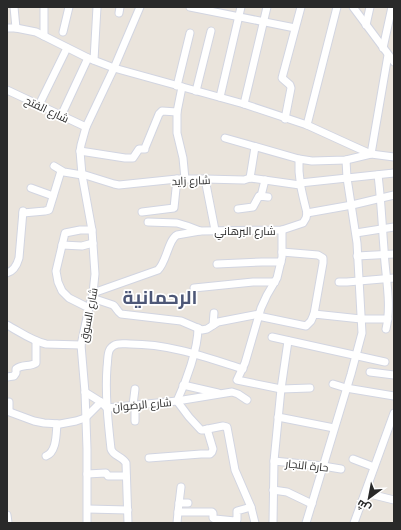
<svg xmlns="http://www.w3.org/2000/svg" width="401" height="530" font-family="Lato,Cairo,sans-serif">
	<style>
		.lines { fill: none; stroke-linecap: round; stroke-linejoin: round }
		.minor-casing { stroke: #d2d5e1; stroke-width: 9 }
		.minor { stroke: #fff; stroke-width: 7 }
		.labels { text-anchor: middle; dominant-baseline: central; stroke-width: 3.5; stroke-linejoin: round; paint-order: stroke }
		.street-label { font-size: 11px; fill: #292929; stroke: #fff }
		.town-label { font-size: 19px; font-weight: bold; fill: #4d5777; stroke: #fff }
	</style>
	<rect width="100%" height="100%" fill="#eae4dc"/>
	<g class="lines">
		<defs>
			<g id="minor">
				<path d="M14,7l2,21"/>
				<path d="M190,7l105,21"/>
				<path d="M353,7l41,55"/>
				<path d="M119,13l1,-6"/>
				<path d="M366,25l4,-18"/>
				<path d="M7,28h9l20,4 52,26 26,10 130,36 63,21 46,21 18,8 23,3"/>
				<path d="M63,32l6,-25"/>
				<path d="M44,36v-29"/>
				<path d="M383,48l9,-41"/>
				<path d="M94,60l3,-53"/>
				<path d="M177,86l13,-53"/>
				<path d="M182,87l-5,25v21l6,25 2,21"/>
				<path d="M7,90l79,37"/>
				<path d="M196,91l15,-60"/>
				<path d="M220,97l21,-90"/>
				<path d="M244,104l23,-97"/>
				<path d="M39,105l28,-57"/>
				<path d="M61,116l27,-58"/>
				<path d="M285,119l6,-31 -1,-3 -8,-7 19,-71"/>
				<path d="M307,125l30,-118"/>
				<path d="M225,138l74,21"/>
				<path d="M80,151l45,7h8l6,-9h6v-1l14,-34 3,-3 15,1"/>
				<path d="M54,166l10,6 18,3"/>
				<path d="M82,174l32,10 5,1 58,-6h28l39,1 6,-2 50,7"/>
				<path d="M378,175c3,24 4,49 6,74 1,26 8,54 2,80"/>
				<path d="M250,178l5,-31"/>
				<path d="M205,179l10,51"/>
				<path d="M300,183l94,-10"/>
				<path d="M31,188l22,8"/>
				<path d="M261,196l4,-16"/>
				<path d="M238,209l15,-2 6,-11 9,1"/>
				<path d="M142,212l32,-4 3,-29"/>
				<path d="M23,213l22,-2 4,-1 12,-39"/>
				<path d="M307,213c-5,-20 -9,-34 -8,-54l13,2 34,-1 25,-6 17,-99"/>
				<path d="M307,213l45,-8 42,-10"/>
				<path d="M148,222l29,1 10,3 13,5"/>
				<path d="M282,230v27l-5,21 -10,17 -6,13 -16,55 -8,17 44,9 29,-1"/>
				<path d="M356,233l38,-6"/>
				<path d="M62,245l20,1 11,-3"/>
				<path d="M282,252l36,3 5,3v5l-9,51"/>
				<path d="M357,256l37,-2"/>
				<path d="M217,264l45,-2h19"/>
				<path d="M7,273c7,-2 10,-8 12,-15l4,-47"/>
				<path d="M339,282h8l47,-4"/>
				<path d="M194,288l59,-6h22"/>
				<path d="M93,293l65,-23c9,-9 10,-30 19,-35l23,-4 82,-1 21,-7 3,-5 1,-5"/>
				<path d="M92,298l21,7c3,2 4,6 8,9l60,7 21,9 5,-1 11,-7 41,-8"/>
				<path d="M89,308l-20,-10 -7,-7 -4,-9 -2,-11 9,-38 15,-3h12"/>
				<path d="M258,316l48,10 5,-5 3,-7 47,5h27"/>
				<path d="M7,325c13,7 25,16 39,19l35,1"/>
				<path d="M213,325l1,-12"/>
				<path d="M272,337l113,25"/>
				<path d="M370,372l24,3"/>
				<path d="M7,377l7,-1 2,-3v-4c6,-5 14,-2 20,-6v-22"/>
				<path d="M333,384l13,4 48,8"/>
				<path d="M183,385l35,8"/>
				<path d="M85,392l16,10 6,6 70,-7 55,-9 6,2 9,6"/>
				<path d="M177,401l12,16 12,13h2l20,-4 4,1 8,43 16,37 4,16"/>
				<path d="M177,401c9,-19 21,-52 21,-73"/>
				<path d="M133,405l2,-16"/>
				<path d="M7,411l27,10 10,2 16,1 16,-3 9,-3 16,-16"/>
				<path d="M9,411v-9"/>
				<path d="M278,417l56,11"/>
				<path d="M135,421v-16"/>
				<path d="M46,456c11,-4 10,-23 11,-32"/>
				<path d="M149,458l52,-4h9l2,-2 1,-3 -6,-20"/>
				<path d="M353,459l21,8"/>
				<path d="M274,461l49,5 18,3"/>
				<path d="M87,474l19,-1 2,3h18"/>
				<path d="M273,490l14,2 25,12"/>
				<path d="M366,493l28,7"/>
				<path d="M179,503h9"/>
				<path d="M88,509l40,1"/>
				<path d="M178,512h34l1,1v5l2,1 20,2 2,-1v-9l14,-4"/>
				<path d="M7,515l1,8"/>
				<path d="M87,523v-74l-2,-57 -4,-47 8,-37 4,-15 2,-19 -3,-44 -10,-55 -2,-24 1,-6 5,-18 28,-59 26,-61"/>
				<path d="M128,523l-2,-60c-4,-7 -13,-7 -15,-14 -3,-27 -6,-55 -4,-82 1,-6 0,-13 3,-18 5,-7 13,-5 20,-5 40,0 75,13 113,25"/>
				<path d="M177,523l1,-11 3,-25"/>
				<path d="M273,523l1,-62 7,-72 7,-48"/>
				<path d="M306,523l45,-149 11,-41 -5,-90 -10,-65 -1,-18"/>
				<path d="M354,523l40,-110"/>
			</g>
		</defs>
		<!-- minor casing -->
		<use href="#minor" class="minor-casing"/>
		<!-- minor -->
		<use href="#minor" class="minor"/>
	</g>
	<g class="labels">
		<!-- street labels -->
		<g class="street-label">
			<text transform="translate(47 109) rotate(25)">شارع الفتح</text>
			<text transform="translate(191 180) rotate(-2)">شارع زايد</text>
			<text x="245" y="230">شارع البرهاني</text>
			<text transform="translate(88 315) rotate(-79)">شارع السوق</text>
			<text transform="translate(142 404) rotate(-5)">شارع الرضوان</text>
			<text transform="translate(307 465) rotate(6)">حارة النجار</text>
		</g>
		<!-- town labels -->
		<g class="town-label">
			<text x="160" y="296">الرحمانية</text>
		</g>
	</g>
	<!-- border -->
	<rect width="401" height="530" fill="none" stroke="#292929" stroke-width="16"/>
	<!-- north arrow -->
	<g transform="translate(369 498) rotate(212)" stroke="#ffffff" stroke-width="3" paint-order="stroke">
	<path d="M0-3L7 15L0 10L-7 15Z" fill="#292929"/>
	<text y="-6" font-size="11" font-weight="bold" text-anchor="middle" fill="#292929">ش</text>
	</g>
</svg>
